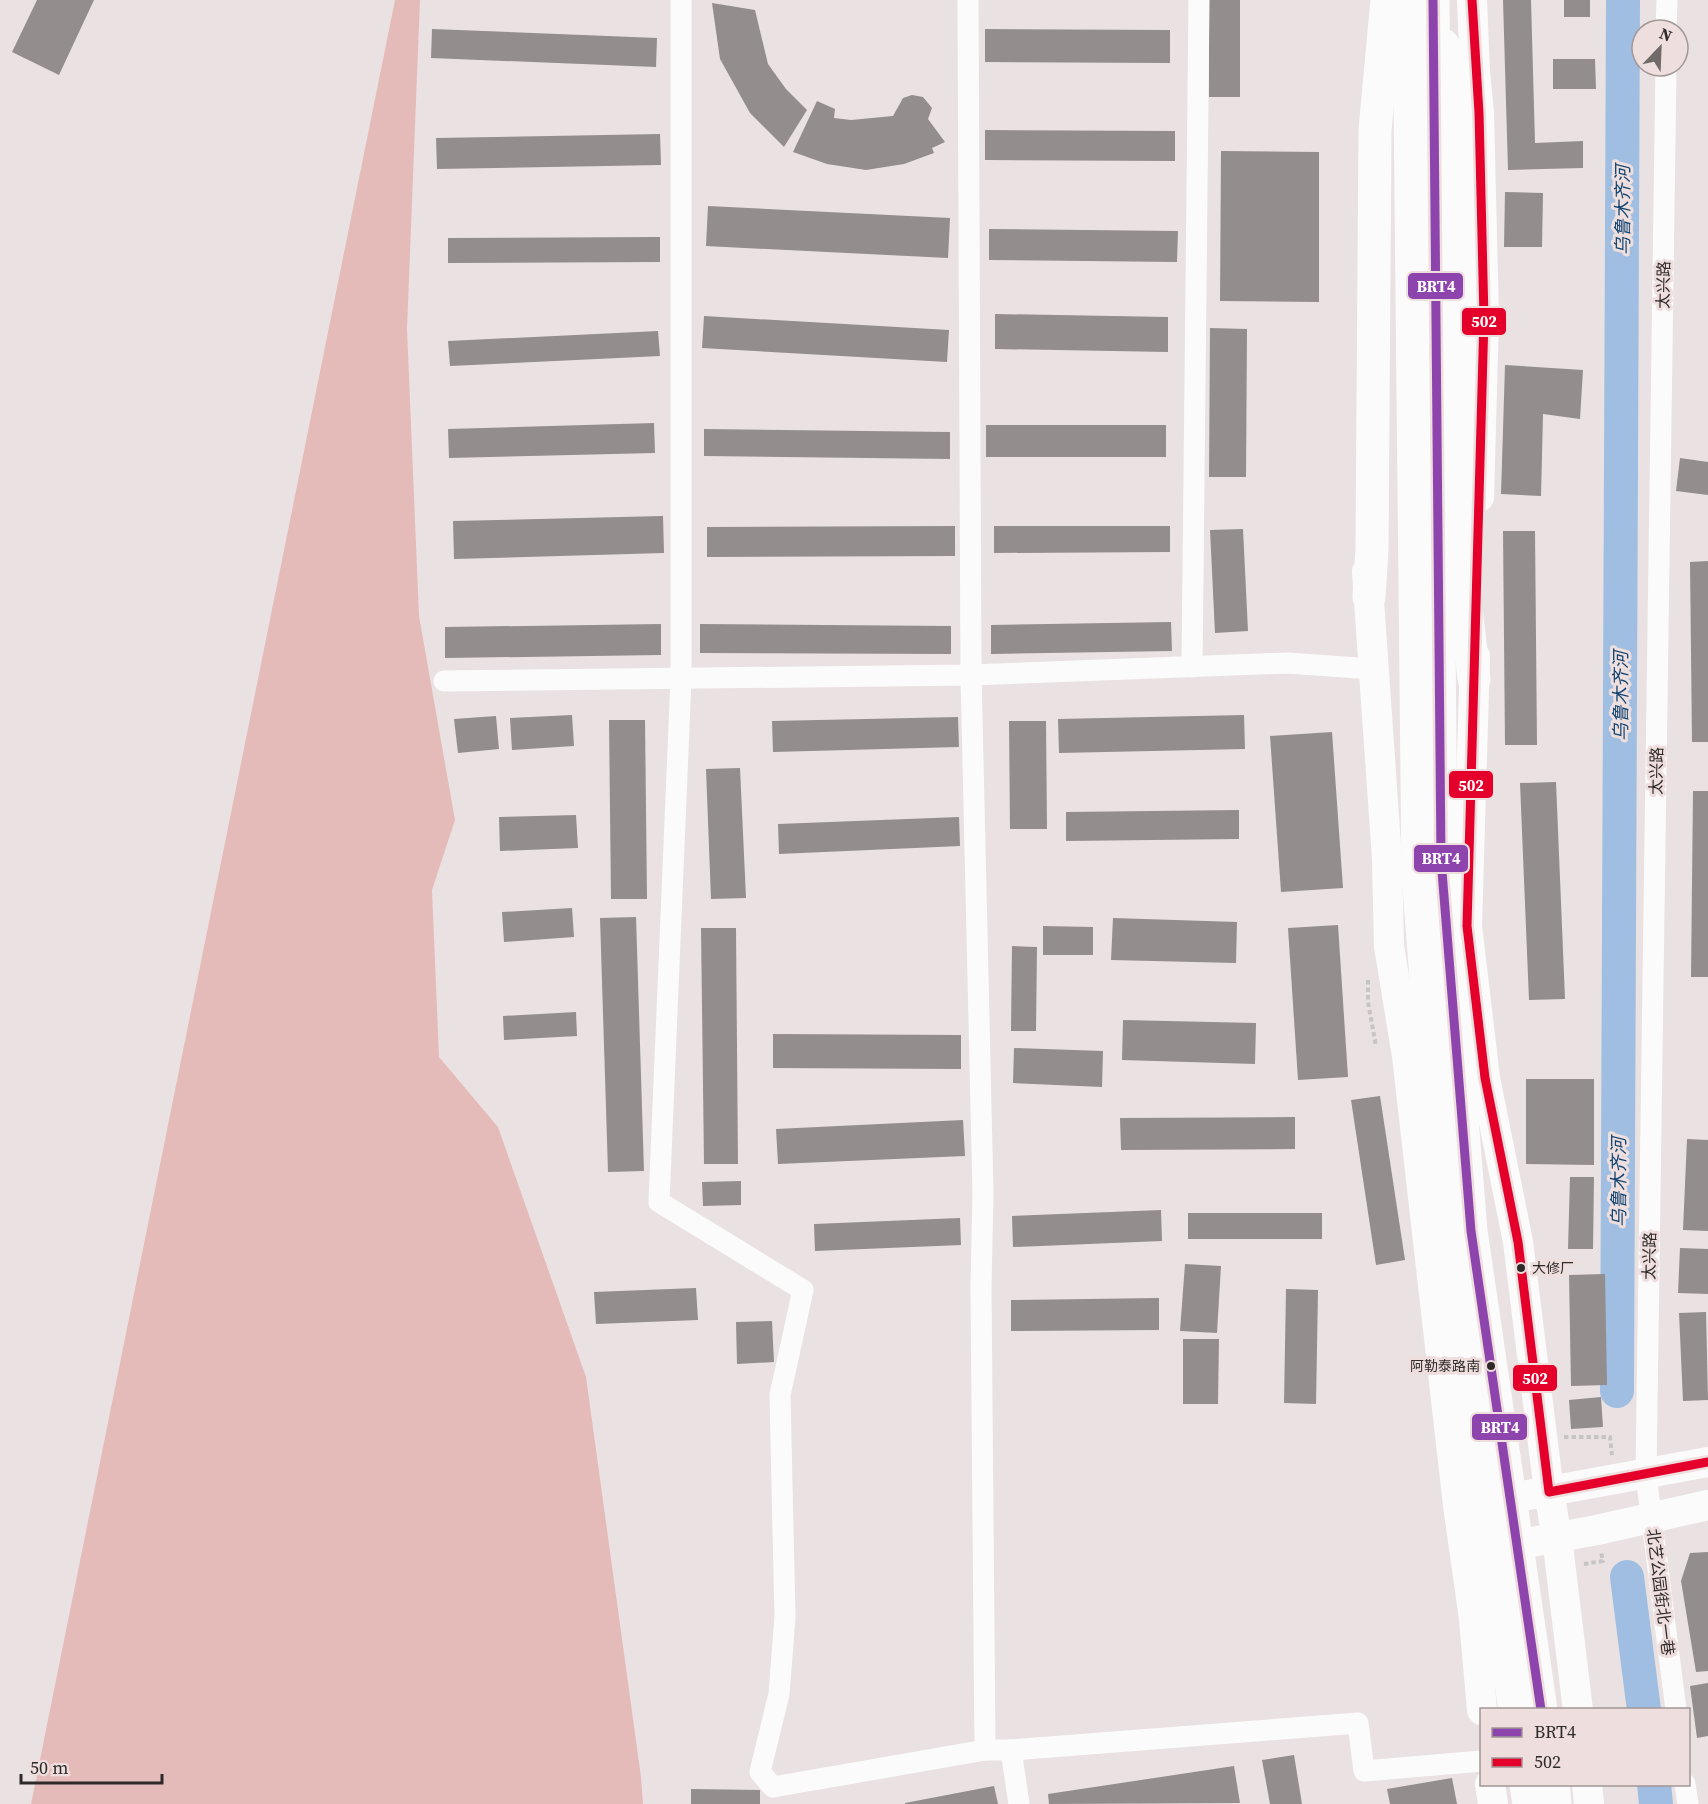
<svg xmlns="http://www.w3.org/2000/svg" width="1708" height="1804" font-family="'Source Serif 4','Noto Sans SC',serif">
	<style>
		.green { fill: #e5bbba }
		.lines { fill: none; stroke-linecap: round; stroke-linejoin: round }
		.river { stroke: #9fbee1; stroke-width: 34 }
		.building { fill: #938d8d }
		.path { stroke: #c7c4c4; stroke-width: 4; stroke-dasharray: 4.5 3; stroke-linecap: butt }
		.minor { stroke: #fcfbfb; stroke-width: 21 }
		.secondary { stroke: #fcfbfb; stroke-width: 30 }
		.trunk { stroke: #fcfbfb; stroke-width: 33 }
		.bus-1-casing { stroke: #eedfde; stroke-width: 14 }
		.bus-2-casing { stroke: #eedfde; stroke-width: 14 }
		.bus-1 { stroke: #8e44ad; stroke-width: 9 }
		.bus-2 { stroke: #e4002b; stroke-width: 9 }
		.bus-dot { fill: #2f2a2a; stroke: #eedfde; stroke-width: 2 }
		.labels { text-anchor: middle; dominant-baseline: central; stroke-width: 6; stroke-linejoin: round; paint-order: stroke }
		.bus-label { font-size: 14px; fill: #2f2a2a; stroke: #eedfde; text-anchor: start }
		.street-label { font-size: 16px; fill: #2f2a2a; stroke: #eedfde }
		.water-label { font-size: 18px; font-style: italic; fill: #114472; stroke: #eedfde }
		.line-badge { stroke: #eedfde; stroke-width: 2 }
		.badge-label { font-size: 16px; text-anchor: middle; font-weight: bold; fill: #fff }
	</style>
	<rect width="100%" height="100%" fill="#eae2e2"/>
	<!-- green -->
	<path class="green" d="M395,0h25l-13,329 12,287 36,204 -23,70 7,167 59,70 88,250 55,400 2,27h-612z"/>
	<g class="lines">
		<!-- river -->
		<g class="river">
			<path d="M1617,1391l6,-1391"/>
			<path d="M1627,1577l17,133"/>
			<path d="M1654,1784l2,20"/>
		</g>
	</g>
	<!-- building -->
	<g class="building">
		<path d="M37,0h57l-35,75 -47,-23z"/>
		<rect x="1209" y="0" width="31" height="97"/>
		<path d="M1503,0h28l4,143 48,-2v27l-75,2z"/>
		<rect x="1564" y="0" width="26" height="17"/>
		<path d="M712,3l43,7 13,54 18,25 21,21 -23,37 -34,-34 -30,-54z"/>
		<path d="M432,29l225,9 -1,29 -225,-9z"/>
		<path d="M985,29l185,1v33l-185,-1z"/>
		<path d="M1553,59h42l1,30h-43z"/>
		<path d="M912,95l11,2 9,11 -4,11 17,23 -13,6 2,5 -30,11 -38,6 -39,-6 -34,-12 24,-51 18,8 -1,9 17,2 42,-4 10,-18z"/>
		<path d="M985,130l190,1v30l-190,-1z"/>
		<path d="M660,134l1,31 -224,4 -1,-31z"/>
		<path d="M1221,151l98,1v150l-99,-1z"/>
		<path d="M1505,192l38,1 -1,54h-38z"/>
		<path d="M708,206l242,12 -2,40 -242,-12z"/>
		<path d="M989,229l189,2 -1,31 -188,-2z"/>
		<path d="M660,237v25l-212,1v-25z"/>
		<path d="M995,314l173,3v35l-173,-3z"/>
		<path d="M704,316l245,14 -2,32 -245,-14z"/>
		<path d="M1210,328l37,1 -1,148h-37z"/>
		<path d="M658,331l2,25 -210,10 -2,-25z"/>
		<path d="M1505,365l78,5 -3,49 -37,-5 -2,82 -40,-2z"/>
		<path d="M654,423l1,30 -206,5 -1,-29z"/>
		<rect x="986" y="425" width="180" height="32"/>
		<path d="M704,429l246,3v27l-246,-3z"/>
		<path d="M1680,458l28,4v33l-32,-4z"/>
		<path d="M663,516l1,37 -210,6 -1,-38z"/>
		<path d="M955,526v30l-248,1v-30z"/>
		<path d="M994,526h176v26l-176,1z"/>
		<path d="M1243,529l5,102 -33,2 -5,-103z"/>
		<path d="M1503,531h32l2,214h-32z"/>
		<path d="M1708,561v181h-16l-2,-180z"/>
		<path d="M1171,622l1,29 -181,3v-29z"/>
		<path d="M661,624v31l-216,3v-31z"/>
		<path d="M700,624l251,2v28l-251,-1z"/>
		<path d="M572,715l2,31 -62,4 -2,-32z"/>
		<path d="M1244,715l1,34 -186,4 -1,-34z"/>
		<path d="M496,716l3,33 -41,4 -4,-34z"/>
		<path d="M958,717l1,30 -186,5 -1,-31z"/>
		<path d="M609,720h36l2,179h-36z"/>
		<path d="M1009,721h37l1,108h-37z"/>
		<path d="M1332,732l11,156 -62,4 -11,-156z"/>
		<path d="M740,768l6,130 -35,1 -5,-130z"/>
		<path d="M1556,782l9,217 -36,1 -9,-217z"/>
		<path d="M1693,791h15v186h-17z"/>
		<path d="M1239,810v29l-173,2v-29z"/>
		<path d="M576,815l2,33 -78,3 -1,-34z"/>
		<path d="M959,817l1,29 -181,8 -1,-30z"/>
		<path d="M572,908l2,29 -70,5 -2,-30z"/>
		<path d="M636,917l8,254 -36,1 -8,-254z"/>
		<path d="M1113,918l124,4 -1,41 -125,-3z"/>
		<path d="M1338,925l10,152 -50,3 -10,-152z"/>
		<path d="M1043,926l50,1v28h-50z"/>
		<path d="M701,928h35l2,236h-34z"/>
		<path d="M1012,946l25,1 -1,84h-25z"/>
		<path d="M576,1012l1,24 -73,4 -1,-24z"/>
		<path d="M1123,1020l133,3 -1,41 -133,-4z"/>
		<path d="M773,1034l188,1v34l-188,-1z"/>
		<path d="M1014,1048l89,3 -1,36 -89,-4z"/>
		<path d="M1526,1079h68v86l-68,-1z"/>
		<path d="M1380,1096l25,164 -29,5 -25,-165z"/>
		<path d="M1295,1117v32l-174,1 -1,-32z"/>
		<path d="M963,1120l2,36 -187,8 -2,-35z"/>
		<path d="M1687,1139l21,1v91l-25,-1z"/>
		<path d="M1570,1177h24l-1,72h-25z"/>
		<path d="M741,1181v24l-38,1 -1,-24z"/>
		<path d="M1161,1210l1,31 -149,6 -1,-31z"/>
		<rect x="1188" y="1213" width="134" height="26"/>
		<path d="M960,1218l1,27 -146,6 -1,-27z"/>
		<path d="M1680,1248l28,1v45l-30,-1z"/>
		<path d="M1185,1264l36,2 -4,67 -37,-2z"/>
		<path d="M1605,1274l2,111 -36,1 -2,-111z"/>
		<path d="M696,1288l2,32 -102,4 -2,-32z"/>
		<path d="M1286,1289l32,1 -2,114 -32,-1z"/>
		<path d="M1159,1298v32l-148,1v-31z"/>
		<path d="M1706,1312l2,88 -25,1 -4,-88z"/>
		<path d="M772,1321l2,41 -37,2 -1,-42z"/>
		<path d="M1183,1339h36l-1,65h-35z"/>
		<path d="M1601,1397l2,30 -32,2 -2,-29z"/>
		<path d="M1708,1552v119l-12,1 -15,-91 9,-28z"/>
		<path d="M1708,1683v53l-11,2 -7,-52z"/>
		<path d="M1294,1755l8,49h-32l-8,-44z"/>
		<path d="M1234,1766l6,37 -191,1 -1,-10z"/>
		<path d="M1452,1778l5,26h-67l-3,-15z"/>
		<path d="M994,1786l4,18h-93v-1z"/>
		<path d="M691,1789l69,1v14h-69z"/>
	</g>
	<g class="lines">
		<!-- path -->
		<g class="path">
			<path d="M1368,980v22l8,44"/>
			<path d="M1564,1437h46l2,18"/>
			<path d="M1584,1564l19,-3 -2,-9"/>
		</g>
		<!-- minor -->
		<g class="minor">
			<path d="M681,0v679l-22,523 144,88 -23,105 5,222 -6,77 -19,78 13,15 212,-37h26l347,-27 6,48 118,-10"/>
			<path d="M968,0l3,675 12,518 -2,94 4,463"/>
			<path d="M1666,30l1,-30"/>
			<path d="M1666,66l-20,1409 30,235"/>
			<path d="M1192,667l7,-667"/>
			<path d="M444,681l527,-6 316,-12 86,6"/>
			<path d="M1011,1750l8,54"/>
			<path d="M1685,1784l3,20"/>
		</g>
		<!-- secondary -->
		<g class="secondary">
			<path d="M1472,0l3,72 4,41 5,205 -5,179"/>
			<path d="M1367,572l20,287 2,87 18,110 51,449 16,114 8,91"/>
			<path d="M1475,656l-8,270 18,152 33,164 31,250 8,46 21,172"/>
			<path d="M1528,1495l180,-33"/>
			<path d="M1494,1549l103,-19 111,-25"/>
			<path d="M1490,1784l3,20"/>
			<path d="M1587,1784l2,20"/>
		</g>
		<!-- trunk -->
		<g class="trunk">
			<path d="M1409,0l9,875 29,372 68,463"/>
			<path d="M1433,0l8,859 30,372 70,479"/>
			<path d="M1443,45l11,29 6,37 3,61 1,419 10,88"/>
			<path d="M1369,597l3,-48 3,-419 12,-130"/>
			<path d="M1526,1784l3,20"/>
			<path d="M1553,1784l2,20"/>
		</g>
		<defs>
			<path id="bus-1" d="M1433,0l8,859 30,372 70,479"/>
			<path id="bus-2" d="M1472,0l7,113 5,205 -17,608 18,152 33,164 31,250 159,-30"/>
		</defs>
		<!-- bus-1 casing -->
		<use href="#bus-1" class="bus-1-casing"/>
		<!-- bus-2 casing -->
		<use href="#bus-2" class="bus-2-casing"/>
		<!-- bus-1 -->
		<use href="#bus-1" class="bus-1"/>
		<!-- bus-2 -->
		<use href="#bus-2" class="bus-2"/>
	</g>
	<!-- markers -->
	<g class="bus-dot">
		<circle cx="1521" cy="1268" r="5"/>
		<circle cx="1491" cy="1366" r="5"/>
	</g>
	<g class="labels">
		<!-- bus labels -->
		<g class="bus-label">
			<text x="1532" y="1268">大修厂</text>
			<text x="1480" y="1366" text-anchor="end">阿勒泰路南</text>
		</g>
		<!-- street labels -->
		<g class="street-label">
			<text transform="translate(1663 285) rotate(-89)">太兴路</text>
			<text transform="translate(1656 771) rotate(-89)">太兴路</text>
			<text transform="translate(1649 1256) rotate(-89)">太兴路</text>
			<text transform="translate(1661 1592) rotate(83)">北艺公园街北一巷</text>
		</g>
		<!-- water labels -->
		<g class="water-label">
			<text transform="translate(1622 210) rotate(-90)">乌鲁木齐河</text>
			<text transform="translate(1620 696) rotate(-90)">乌鲁木齐河</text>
			<text transform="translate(1618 1182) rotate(-90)">乌鲁木齐河</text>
		</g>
	</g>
	<g class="line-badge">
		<rect x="1407" y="272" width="57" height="28" rx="6" fill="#8e44ad"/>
		<rect x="1461" y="307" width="46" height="29" rx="6" fill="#e4002b"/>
		<rect x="1448" y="770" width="46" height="29" rx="6" fill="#e4002b"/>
		<rect x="1413" y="844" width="56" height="29" rx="6" fill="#8e44ad"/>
		<rect x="1512" y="1364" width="46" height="28" rx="6" fill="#e4002b"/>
		<rect x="1471" y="1413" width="57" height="28" rx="6" fill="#8e44ad"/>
	</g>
	<g class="badge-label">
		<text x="1436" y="292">BRT4</text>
		<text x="1484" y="327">502</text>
		<text x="1471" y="791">502</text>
		<text x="1441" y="864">BRT4</text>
		<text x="1535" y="1384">502</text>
		<text x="1500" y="1433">BRT4</text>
	</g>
	<!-- legend -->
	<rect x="1480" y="1708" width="210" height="78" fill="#eedfde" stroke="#a29796" stroke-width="1.5"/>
	<rect x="1492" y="1728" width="30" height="9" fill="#8e44ad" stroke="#a29796" stroke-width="1.5"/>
	<text x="1534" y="1738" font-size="18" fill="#2f2a2a">BRT4</text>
	<rect x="1492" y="1758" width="30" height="9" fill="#e4002b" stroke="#a29796" stroke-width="1.5"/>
	<text x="1534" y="1768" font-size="18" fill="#2f2a2a">502</text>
	<!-- north arrow -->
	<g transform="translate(1660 48) rotate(23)"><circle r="28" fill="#eedfde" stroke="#a29796" stroke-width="1.5"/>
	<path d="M0-4.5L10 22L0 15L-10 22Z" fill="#706a6a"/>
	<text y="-9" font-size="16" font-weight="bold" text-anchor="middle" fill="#2f2a2a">N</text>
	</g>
	<!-- scale -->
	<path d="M21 1774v9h141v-9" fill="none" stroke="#2f2a2a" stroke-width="3"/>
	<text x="30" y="1774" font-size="18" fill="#2f2a2a" stroke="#eedfde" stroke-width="4.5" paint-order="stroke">50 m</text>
</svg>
